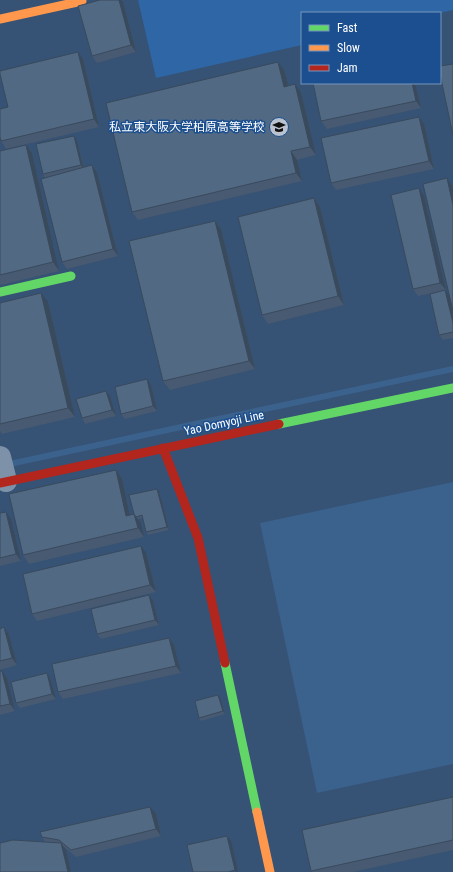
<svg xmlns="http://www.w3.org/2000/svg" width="453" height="872" font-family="'Roboto Condensed','Noto Sans JP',sans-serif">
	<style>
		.green { fill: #2f66a5 }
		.water { fill: #3b618d }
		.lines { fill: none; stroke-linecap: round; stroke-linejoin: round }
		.stream { stroke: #3b618d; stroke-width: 6 }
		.street { stroke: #7d92a8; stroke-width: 22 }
		.fast { stroke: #63d668; stroke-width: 9 }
		.slow { stroke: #ff974d; stroke-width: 9 }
		.jam { stroke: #b3261e; stroke-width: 9 }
		.wall { fill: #475a72 }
		.shaded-wall { fill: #394a5c }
		.building { fill: #526984; stroke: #394a5c }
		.labels { text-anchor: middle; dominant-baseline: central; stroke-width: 3; stroke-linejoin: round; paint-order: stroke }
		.poi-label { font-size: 12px; fill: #fff; stroke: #1b4f8f; text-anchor: end }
		.street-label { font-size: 12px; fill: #fff; stroke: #1b4f8f }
	</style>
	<rect width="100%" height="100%" fill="#365274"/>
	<!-- green -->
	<path class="green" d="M138,0h315v10l-13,3h-138v32l-146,33z"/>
	<!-- water -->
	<path class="water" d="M453,482v282l-136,29 -57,-270z"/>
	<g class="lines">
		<!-- stream -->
		<path class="stream" d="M5,465l204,-44 244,-52"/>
		<!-- street -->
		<path class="street" d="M0,457l6,24"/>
		<!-- fast -->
		<g class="fast">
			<path d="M0,292l71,-16"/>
			<path d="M279,424l174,-36"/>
			<path d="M225,663l32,149"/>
		</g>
		<!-- slow -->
		<g class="slow">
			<path d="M0,19l82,-18"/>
			<path d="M257,812l13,60"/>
		</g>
		<!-- jam -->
		<g class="jam">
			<path d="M163,448l35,90 27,125"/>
			<path d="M0,483l279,-59"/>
		</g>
	</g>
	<!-- wall -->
	<g class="wall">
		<path d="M123,2l13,50 -39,11 -5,-7z"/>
		<path d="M83,59l16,68 -93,22 -5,-8 7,-34z"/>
		<path d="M284,70l4,16 13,7 15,62 -19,5 5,21 -164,39 -6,-8z"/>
		<path d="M415,83l6,25 -94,21 -6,-8z"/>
		<path d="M419,117l5,7 10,45 -98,21 -5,-7z"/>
		<path d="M77,141l7,27 8,-3 5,8 21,83 -51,13 -5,-7 -17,-84 -2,-4z"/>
		<path d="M26,145l6,8 27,118 -58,14 -1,-1v-133z"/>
		<path d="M419,188l5,8 22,94 -28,6 -5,-7z"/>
		<path d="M314,198l6,9 24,98 -76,19 -6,-9z"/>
		<path d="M215,221l6,8 34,140 -85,21 -7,-9z"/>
		<path d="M449,295l4,17v26l-10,2 -4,-5z"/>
		<path d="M48,302l27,115 -73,17 -2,-3v-128z"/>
		<path d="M147,379l4,6 6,26 -32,8 -4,-5z"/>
		<path d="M106,391l4,5 6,20 -31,8 -3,-6z"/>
		<path d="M116,470l6,9 8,36 4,-1 25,-23 10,39 -21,5 -2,-3 -3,-14 -5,1 3,4 3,14 -115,27 -6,-9z"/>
		<path d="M0,513l11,6 10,42 -21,5z"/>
		<path d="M146,553l10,39 -119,29 -5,-7z"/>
		<path d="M153,601l6,24 -58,14 -4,-5z"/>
		<path d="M4,627l5,8 8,30 -17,5v-41z"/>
		<path d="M169,638l5,7 7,28 -118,26 -5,-7z"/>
		<path d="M0,671l7,7 8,33 -15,4z"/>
		<path d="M47,673l3,5 6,21 -36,9 -4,-5z"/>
		<path d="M220,697l5,17 -24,7 -2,-3z"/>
		<path d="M453,797v53l-100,22h-41l-1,-1z"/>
		<path d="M156,814l5,22 -85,21 -12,-10 2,3 5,22h-71l45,-30 -3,-5z"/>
	</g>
	<!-- shaded-wall -->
	<g class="shaded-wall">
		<path d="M119,0h2l2,2 13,50 -5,-7z"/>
		<path d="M78,52l5,7 16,68 -5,-8z"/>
		<path d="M278,62l6,8 7,26 -7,-9z"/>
		<path d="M412,83h3l6,25 -5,-7z"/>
		<path d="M295,84l6,9 15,62 -6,-8z"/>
		<path d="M419,117l5,7 10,45 -5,-8z"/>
		<path d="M74,136l3,5 7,29 -3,-5z"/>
		<path d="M26,145l6,8 27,118 -6,-9z"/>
		<path d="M291,151l6,9 5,21 -6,-8z"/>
		<path d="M92,165l5,8 21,83 -5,-7z"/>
		<path d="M447,178l5,8 1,4v15z"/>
		<path d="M419,188l5,8 22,94 -6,-7z"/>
		<path d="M314,198l6,9 24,98 -6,-9z"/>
		<path d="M215,221l6,8 34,140 -6,-8z"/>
		<path d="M445,290l4,5 4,17v11z"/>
		<path d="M41,293l7,9 27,115 -7,-9z"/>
		<path d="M147,379l4,6 6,26 -4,-5z"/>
		<path d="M106,391l4,5 6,20 -4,-6z"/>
		<path d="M116,470l6,9 10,46 -6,-9z"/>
		<path d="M157,489l2,2 10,39 -2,-3z"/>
		<path d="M6,512l5,7 10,42 -5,-7z"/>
		<path d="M134,514l7,9 3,14 -6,-9z"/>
		<path d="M141,546l5,7 10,39 -6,-7z"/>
		<path d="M149,595l4,6 6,24 -4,-5z"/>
		<path d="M4,627l5,8 8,30 -5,-7z"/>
		<path d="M169,638l5,7 7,28 -5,-7z"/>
		<path d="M2,671l5,7 8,33 -5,-7z"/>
		<path d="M47,673l3,5 6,21 -4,-5z"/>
		<path d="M218,695l2,2 5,17 -2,-3z"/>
		<path d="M150,807l6,7 5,22 -5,-7z"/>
		<path d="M227,836l4,5 7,31h-2l-1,-2z"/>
		<path d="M61,843l5,7 5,22h-3z"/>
	</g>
	<!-- building -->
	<g class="building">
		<path d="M100,0h19l12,45 -39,11 -14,-50z"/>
		<path d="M78,52l16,67 -93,22 -1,-4v-28l8,-2 -8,-33v-3z"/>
		<path d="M278,62l6,25 11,-3 15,63 -19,4 5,22 -164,39 -26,-109z"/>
		<path d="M453,64v71l-13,-61v-8z"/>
		<path d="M313,83h99l4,18 -95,20z"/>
		<path d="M419,117l10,44 -98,22 -10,-45z"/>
		<path d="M74,136l7,29 -38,9 -7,-30z"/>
		<path d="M26,145l27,117 -53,13v-124z"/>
		<path d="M92,165l21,84 -51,13 -21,-83z"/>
		<path d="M447,178l6,27v106l-30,-127z"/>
		<path d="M419,188l21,95 -27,6 -22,-94z"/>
		<path d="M314,198l24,98 -76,19 -24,-98z"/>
		<path d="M215,221l34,140 -86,20 -34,-140z"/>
		<path d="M445,290l8,33v9l-14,3 -9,-41z"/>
		<path d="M41,293l27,115 -68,16v-121z"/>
		<path d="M147,379l6,27 -32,8 -6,-27z"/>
		<path d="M106,391l6,19 -30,8 -6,-19z"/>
		<path d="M116,470l10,46 8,-2 4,14 -115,27 -14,-61z"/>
		<path d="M157,489l10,38 -21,5 -4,-17 -6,2 -2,-3 -5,-19z"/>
		<path d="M6,512l10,42 -16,4v-45z"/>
		<path d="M141,546l9,39 -118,29 -9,-40z"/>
		<path d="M149,595l6,25 -58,14 -6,-25z"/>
		<path d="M4,627l8,31 -12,3v-32z"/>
		<path d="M169,638l7,28 -118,26 -6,-28z"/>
		<path d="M0,671h2l8,33 -10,2z"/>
		<path d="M47,673l5,21 -36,9 -5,-21z"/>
		<path d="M218,695l5,16 -24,7 -4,-17z"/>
		<path d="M453,797v43l-142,31 -9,-41z"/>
		<path d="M150,807l6,22 -85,21 -12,-10 -17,-3 -2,-5z"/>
		<path d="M227,836l8,34 -7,2h-35l-6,-27z"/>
		<path d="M13,840l48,3 7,29h-68v-29z"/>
	</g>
	<!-- icons -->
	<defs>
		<symbol id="school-disc" viewBox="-11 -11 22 22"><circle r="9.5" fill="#b9c2ce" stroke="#1b4f8f"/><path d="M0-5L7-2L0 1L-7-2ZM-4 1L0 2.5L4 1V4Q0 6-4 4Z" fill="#111"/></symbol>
	</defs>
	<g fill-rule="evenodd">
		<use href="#school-disc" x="268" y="116" width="22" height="22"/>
	</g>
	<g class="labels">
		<!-- poi labels -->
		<g class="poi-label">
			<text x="265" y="127">私立東大阪大学柏原高等学校</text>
		</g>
		<!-- street labels -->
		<g class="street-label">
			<text transform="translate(224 423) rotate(-12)">Yao Domyoji Line</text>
		</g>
	</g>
	<!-- legend -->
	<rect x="301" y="12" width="140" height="72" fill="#1b4f8f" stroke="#7695bc"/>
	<rect x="309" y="25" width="20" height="6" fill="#63d668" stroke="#7695bc"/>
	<text x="337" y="32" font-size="12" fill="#ffffff">Fast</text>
	<rect x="309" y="45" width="20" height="6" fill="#ff974d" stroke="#7695bc"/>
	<text x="337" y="52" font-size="12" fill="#ffffff">Slow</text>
	<rect x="309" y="65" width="20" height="6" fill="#b3261e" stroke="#7695bc"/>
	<text x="337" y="72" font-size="12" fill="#ffffff">Jam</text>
</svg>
